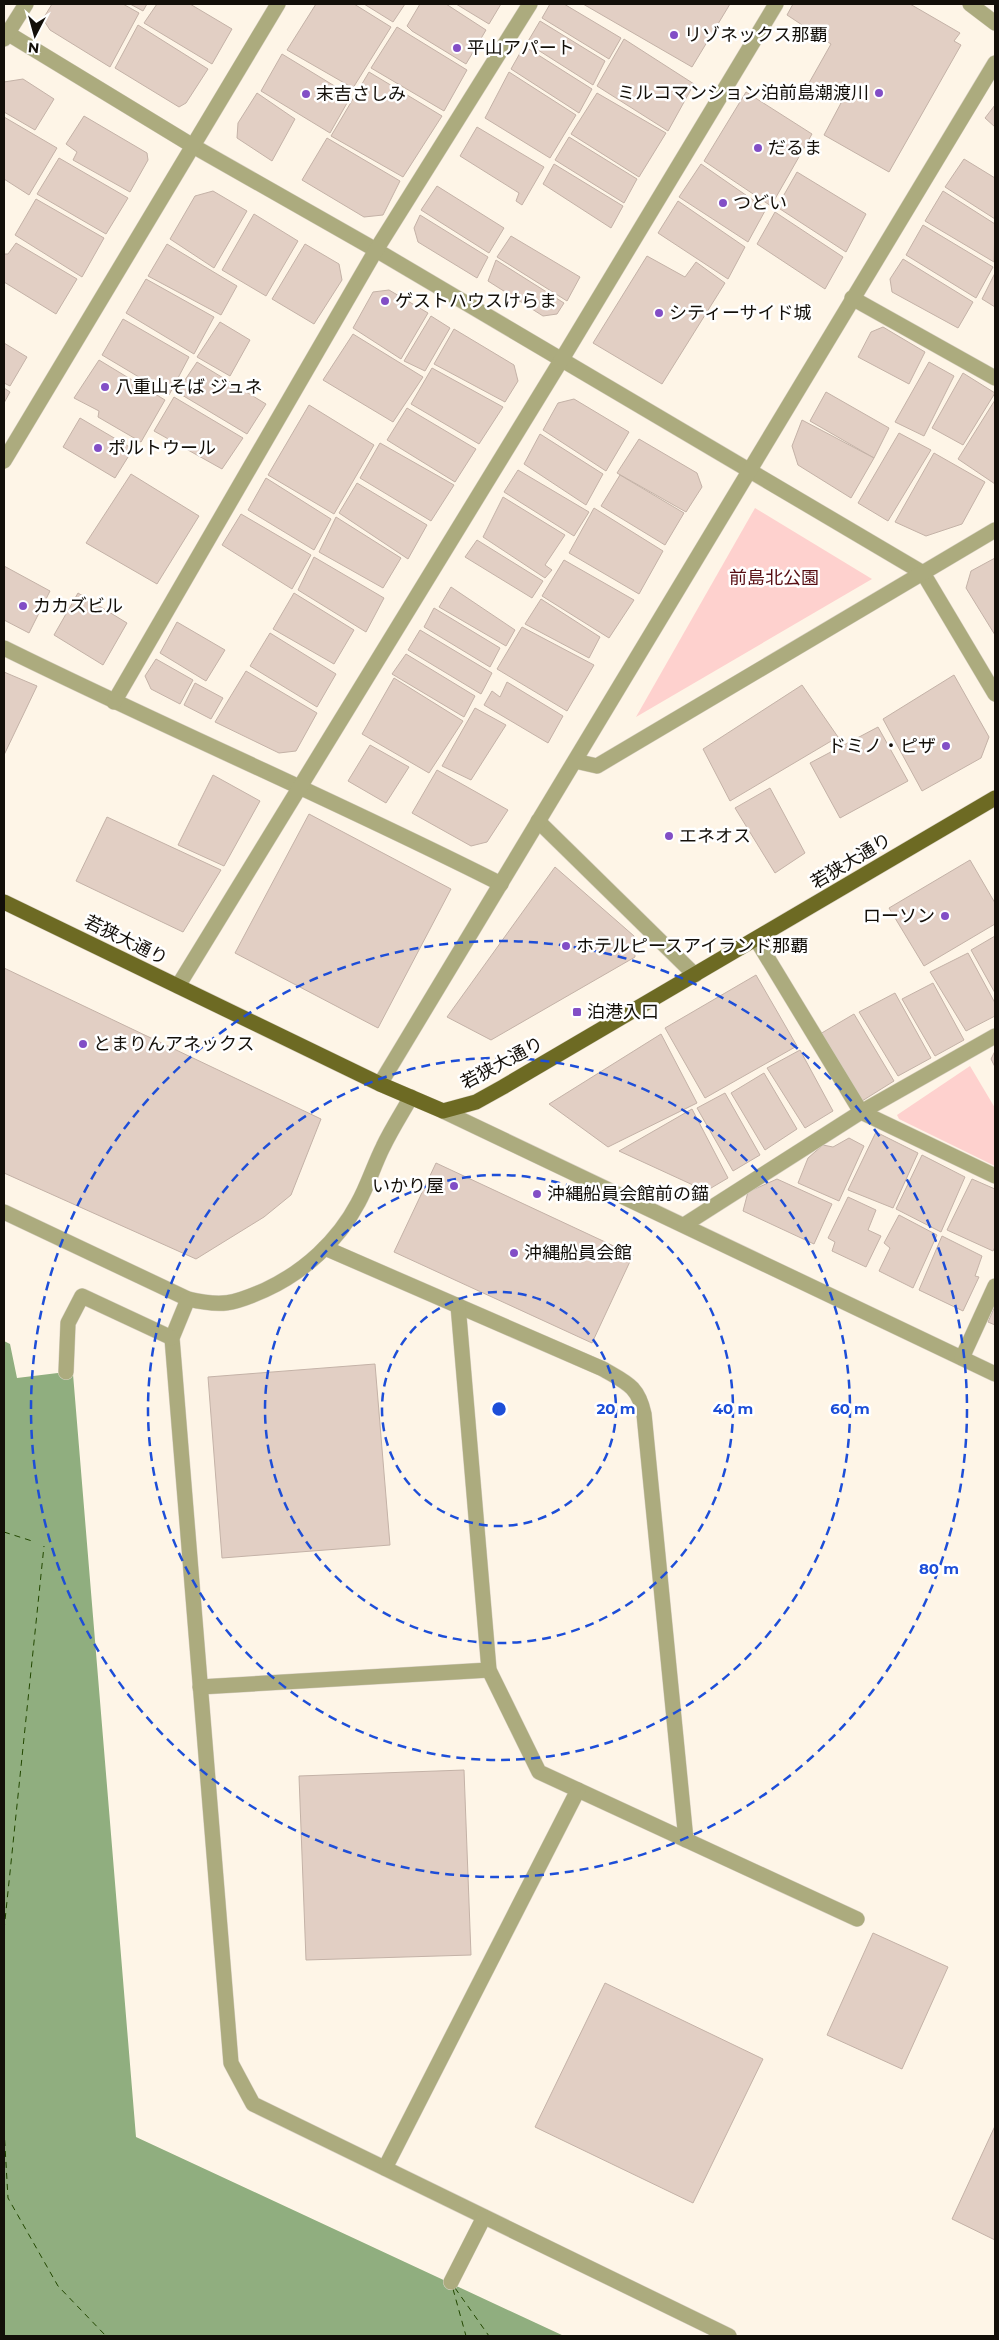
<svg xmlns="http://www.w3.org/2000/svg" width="999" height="2340" font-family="Montserrat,'Noto Sans JP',sans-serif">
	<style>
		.green { fill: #fed1ce }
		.water { fill: #90ae7f }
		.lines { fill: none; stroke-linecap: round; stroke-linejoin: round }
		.ferry { stroke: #224700; stroke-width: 1; stroke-dasharray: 6 5; stroke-linecap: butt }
		.building { fill: #e2cfc4; stroke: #c4b2a7 }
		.minor-casing { stroke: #d8d0c3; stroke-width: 16 }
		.major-casing { stroke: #d8d0c3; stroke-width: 16 }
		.minor { stroke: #acab7e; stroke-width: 15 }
		.major { stroke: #6d6a23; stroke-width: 15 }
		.ring { fill: none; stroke: #1d4ed8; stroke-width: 2.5; stroke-dasharray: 9 6 }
		.poi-dot { fill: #824ec6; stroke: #fff; stroke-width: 2 }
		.labels { text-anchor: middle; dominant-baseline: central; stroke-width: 5; stroke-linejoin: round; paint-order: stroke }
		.poi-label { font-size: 18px; fill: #130f09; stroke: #fff; text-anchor: start }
		.park-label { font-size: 18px; fill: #570d12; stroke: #fff }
		.street-label { font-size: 18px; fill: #130f09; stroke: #fff }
		.centre { fill: #1d4ed8; stroke: #fff; stroke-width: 2.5 }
		.ring-label { font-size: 15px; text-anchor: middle; font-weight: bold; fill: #1d4ed8; stroke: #fff; stroke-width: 5; stroke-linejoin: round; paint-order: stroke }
	</style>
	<rect width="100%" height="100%" fill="#fef5e7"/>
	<!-- green -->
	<g class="green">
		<path d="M755,508l117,71 -236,138z"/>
		<path d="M970,1066l25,42v58l-96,-47 -2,-4z"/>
	</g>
	<!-- water -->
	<path class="water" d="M4,1341l6,3 7,34 49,-6 7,2 63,763 428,199h-560z"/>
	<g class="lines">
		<!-- ferry -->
		<g class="ferry">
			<path d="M4,1532l28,9"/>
			<path d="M4,1930l40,-384"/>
			<path d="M4,2129l4,69 50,88 48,50"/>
			<path d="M455,2288l34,48"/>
			<path d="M453,2289l13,47"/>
		</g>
	</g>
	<!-- building -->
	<g class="building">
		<path d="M52,4h71l16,9 -29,54 -60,-37 -7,-11z"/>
		<path d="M130,4h17l-4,7z"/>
		<path d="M157,4h33l42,25 -20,35 -68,-41z"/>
		<path d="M316,4h38l37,23 -38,61 -66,-38z"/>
		<path d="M364,4h41l-12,18z"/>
		<path d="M420,4h26l40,26 -20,34 -54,-33 -5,-5z"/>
		<path d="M456,4h45l-12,20z"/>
		<path d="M550,4h14l57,34 -12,21 -67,-41z"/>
		<path d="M583,4h147l-38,63z"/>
		<path d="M793,4h117l50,29 -6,8 7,4 -72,127 -65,-37 17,-32 -32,-20 22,-39 -44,-29z"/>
		<path d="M540,21l65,40 -12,24 -66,-42z"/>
		<path d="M138,25l70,44 -22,34 -7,4 -64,-39z"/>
		<path d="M397,27l70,43 -23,41 -73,-43z"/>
		<path d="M624,39l70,45 -26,47 -71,-45z"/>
		<path d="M524,46l68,43 -13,24 -68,-44z"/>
		<path d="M282,54l69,42 -21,37 -69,-42z"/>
		<path d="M369,72l73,44 -39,61 -72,-41z"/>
		<path d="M509,72l67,43 -26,43 -65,-40z"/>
		<path d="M23,79l31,20 -19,31 -31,-18v-30z"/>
		<path d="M746,92l66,42 -41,72 -67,-45z"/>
		<path d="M257,93l38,26 -23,42 -35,-23 1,-15z"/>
		<path d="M597,93l69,40 -27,44 -68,-43z"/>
		<path d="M995,105v22l-10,-9z"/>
		<path d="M84,116l63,37 1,7 -18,32 -57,-32 4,-8 -11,-8z"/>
		<path d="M4,117l53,31 -28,47 -25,-16z"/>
		<path d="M477,127l67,40 -22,38 -6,-4 3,-8 -59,-37z"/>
		<path d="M569,137l68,42 -13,24 -69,-43z"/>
		<path d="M327,138l73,43 -17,34 -19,2 -62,-37z"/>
		<path d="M59,158l69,40 -22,36 -69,-40z"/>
		<path d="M964,159l31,19v41l-50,-32z"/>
		<path d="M554,164l69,42 -12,22 -68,-44z"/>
		<path d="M701,164l65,45 -18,33 -69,-45z"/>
		<path d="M797,172l69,42 -20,38 -69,-45z"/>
		<path d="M437,186l67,42 -15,25 -68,-43z"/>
		<path d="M213,191l34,20 -33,57 -44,-29 25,-43z"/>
		<path d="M943,191l52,33 -1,38 -69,-41z"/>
		<path d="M36,199l68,39 -22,39 -67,-42z"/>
		<path d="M678,201l67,46 -17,32 -70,-46z"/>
		<path d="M775,212l68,45 -18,32 -68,-45z"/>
		<path d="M254,214l44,27 -32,55 -44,-26z"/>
		<path d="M420,215l68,42 -11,21 -59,-36 -4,-14z"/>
		<path d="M923,225l70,42 -17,31 -70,-43z"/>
		<path d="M511,236l69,41 -13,24 -70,-44z"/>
		<path d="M16,243l61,36 -21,35 -52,-32v-28h4z"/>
		<path d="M167,244l70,42 -16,29 -73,-39z"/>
		<path d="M305,244l34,20 3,16 -28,44 -42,-25z"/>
		<path d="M647,256l38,21 11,-15 29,21 -63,101 -69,-41z"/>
		<path d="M903,259l70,43 -15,26 -66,-36 -2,-13z"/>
		<path d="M496,260l68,43 -7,11 -14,2 -55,-35z"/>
		<path d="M995,273v34l-13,-8z"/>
		<path d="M146,279l68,38 -20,37 -68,-41z"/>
		<path d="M389,290l39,23 -27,46 -48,-31 20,-36z"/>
		<path d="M431,316l19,12 -25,43 -21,-10z"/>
		<path d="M123,319l66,38 -20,38 -67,-40z"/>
		<path d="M220,322l30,18 -20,36 -33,-19z"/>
		<path d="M883,327l42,25 -16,32 -51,-27 13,-25z"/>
		<path d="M454,329l60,36 4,16 -13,21 -71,-38z"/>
		<path d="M353,334l70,43 -30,45 -70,-42z"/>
		<path d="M4,343l23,14 -17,29 -6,-3z"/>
		<path d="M99,360l66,40 -24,42 -43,-25 1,-6 -25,-13z"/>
		<path d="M197,362l69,42 -19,30 -70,-42z"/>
		<path d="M929,362l25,14 -30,60 -29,-14z"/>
		<path d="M432,368l71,39 -24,37 -68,-40z"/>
		<path d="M963,373l32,20 -32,52 -31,-17z"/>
		<path d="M4,388l6,4 -6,11z"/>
		<path d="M826,392l63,36 -15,30 -64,-37z"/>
		<path d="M174,397l69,41 -21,31 -68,-38z"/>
		<path d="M574,399l55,33 -23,39 -63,-41 15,-27z"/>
		<path d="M995,400v84l-37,-25z"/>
		<path d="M309,405l65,40 -40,69 -66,-39z"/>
		<path d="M407,408l69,41 -21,33 -68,-42z"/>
		<path d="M80,418l53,31 -18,29 -52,-31z"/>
		<path d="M802,420l72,38 -23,40 -53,-33 -6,-19z"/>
		<path d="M899,433l32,17 -43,71 -30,-18z"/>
		<path d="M540,434l63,40 -17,31 -62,-41z"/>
		<path d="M639,439l58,34 5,14 -16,25 -69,-39z"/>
		<path d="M380,443l74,42 -23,36 -71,-43z"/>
		<path d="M934,453l51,29 -23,42 -36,12 -31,-14z"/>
		<path d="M518,470l71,42 -15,24 -70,-44z"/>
		<path d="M131,474l68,42 -42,68 -71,-41z"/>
		<path d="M620,475l64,38 -19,32 -64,-39z"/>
		<path d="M266,478l65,41 -17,31 -66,-40z"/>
		<path d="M357,483l70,42 -19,34 -69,-46z"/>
		<path d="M503,497l62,38 -20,30 7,5 -7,8 -62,-41z"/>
		<path d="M594,508l69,43 -24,43 -70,-41z"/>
		<path d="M241,514l70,41 -19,34 -70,-44z"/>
		<path d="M336,517l65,41 -18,30 -64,-36z"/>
		<path d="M477,540l66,41 -11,17 -67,-41z"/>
		<path d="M314,557l70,41 -18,34 -68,-42z"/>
		<path d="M995,558v77l-29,-47 5,-17z"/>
		<path d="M564,560l70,40 -25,38 -67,-42z"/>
		<path d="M4,566l46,25 -21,42 -25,-13z"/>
		<path d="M451,587l64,43 -9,16 -67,-39z"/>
		<path d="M78,593l49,30 -24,42 -49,-30z"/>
		<path d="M294,593l60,37 -20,34 -61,-35z"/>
		<path d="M541,599l59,38 -11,21 -64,-34z"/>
		<path d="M434,608l66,40 -10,19 -66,-40z"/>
		<path d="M177,622l48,28 -19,31 -46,-28z"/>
		<path d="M522,627l72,38 -27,46 -70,-42z"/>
		<path d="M420,630l72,43 -11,21 -73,-44z"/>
		<path d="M270,633l66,41 -19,33 -67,-41z"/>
		<path d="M406,654l69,42 -11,21 -72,-43z"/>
		<path d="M156,659l37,21 -13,24 -29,-15 -6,-13z"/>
		<path d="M246,671l71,42 -21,38 -17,2 -64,-31z"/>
		<path d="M4,672l33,14 -33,69z"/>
		<path d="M954,675l35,62 -8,21 -59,33 -39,-72z"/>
		<path d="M394,678l69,43 -34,52 -67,-39z"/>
		<path d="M507,682l56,34 -15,27 -64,-38 8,-14 8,6z"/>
		<path d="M195,683l28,15 -12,21 -27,-14z"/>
		<path d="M802,685l36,52 -108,64 -27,-52z"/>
		<path d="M475,708l31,17 -35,55 -29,-14z"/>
		<path d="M878,727l30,54 -68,37 -30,-55z"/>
		<path d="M370,745l39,22 -23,36 -38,-22z"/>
		<path d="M437,770l71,40 -21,32 -16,4 -59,-33z"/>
		<path d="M213,775l47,26 -36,65 -46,-21z"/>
		<path d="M770,788l35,65 -30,20 -40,-65z"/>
		<path d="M309,814l142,75 -73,139 -143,-75z"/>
		<path d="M107,817l114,53 -38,62 -107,-51z"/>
		<path d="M970,860l25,43v21l-71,42 -35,-58z"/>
		<path d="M555,867l79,69 1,21 -144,83 -44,-23z"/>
		<path d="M995,936v57l-24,-43z"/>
		<path d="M968,953l27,50v13l-29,15 -36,-59z"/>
		<path d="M4,968l317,151 -30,76 -27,22 -68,42 -192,-86z"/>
		<path d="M756,975l41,71 -92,52 -40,-70z"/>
		<path d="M933,983l31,57 -29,16 -33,-57z"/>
		<path d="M895,993l36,65 -33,18 -39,-64z"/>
		<path d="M854,1014l40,67 -32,20 -42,-67z"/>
		<path d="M661,1034l36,69 -89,44 -59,-43z"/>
		<path d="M800,1050l33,61 -28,17 -38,-60z"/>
		<path d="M995,1051v16l-4,-8z"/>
		<path d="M764,1073l33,56 -32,21 -34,-57z"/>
		<path d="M725,1093l35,62 -27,16 -36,-63z"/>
		<path d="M692,1109l36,69 -22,13 -87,-40z"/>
		<path d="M876,1132l42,21 -25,55 -45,-18z"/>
		<path d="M849,1138l15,8 -25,55 -41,-18 10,-25 15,-13 10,2z"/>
		<path d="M922,1155l43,22 -24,55 -45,-23z"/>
		<path d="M436,1163l197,92 -41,88 -198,-91z"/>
		<path d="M777,1179l55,25 -18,40 -71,-33 5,-19z"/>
		<path d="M972,1179l23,10v58l-2,4 -46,-21z"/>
		<path d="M848,1197l28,13 -8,20 13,6 -15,31 -34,-16 3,-9 -7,-4z"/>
		<path d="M899,1215l38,20 -24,53 -34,-17 11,-23 -6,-5z"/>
		<path d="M942,1236l40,20 -7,20 4,1 -16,34 -44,-21z"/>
		<path d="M995,1306v19l-7,-3z"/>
		<path d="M375,1364l15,181 -168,13 -14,-181z"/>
		<path d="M464,1770l7,185 -165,5 -7,-184z"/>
		<path d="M873,1933l75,34 -46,102 -75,-34z"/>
		<path d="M605,1983l158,76 -70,144 -158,-76z"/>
		<path d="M995,2126v114l-43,-21z"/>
	</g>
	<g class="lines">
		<defs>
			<g id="minor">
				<path d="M970,4l25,19"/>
				<path d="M4,31l189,115 183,104 547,323 72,121"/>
				<path d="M4,39l22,-35"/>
				<path d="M852,298l143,80"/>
				<path d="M4,461l274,-457"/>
				<path d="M4,648c164,81 333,153 497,236"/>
				<path d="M114,702l262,-452 154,-246"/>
				<path d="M575,761l22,5 398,-236"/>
				<path d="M538,821l157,154"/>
				<path d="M756,939l105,173 134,64"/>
				<path d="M178,986l384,-627 214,-355"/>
				<path d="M380,1084c205,-341 409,-682 615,-1021"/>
				<path d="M443,1111l552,263"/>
				<path d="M4,1212l184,87c34,8 45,5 77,-9 39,-18 73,-49 93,-87 10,-18 16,-38 25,-56 8,-17 19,-34 28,-50"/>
				<path d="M684,1225l177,-113 134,-76"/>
				<path d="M325,1248l278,121c24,14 35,17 41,45l42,426"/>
				<path d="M188,1299l-16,39 59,725 22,41 476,232"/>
				<path d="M458,1305l31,365 50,102 318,147"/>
				<path d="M962,1358l33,-72"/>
				<path d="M66,1372l2,-49 14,-27 90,42"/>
				<path d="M200,1687l289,-17"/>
				<path d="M385,2168l193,-378"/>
				<path d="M451,2282l33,-65"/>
			</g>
			<path id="major" d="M4,902l376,182 63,27 33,-9 27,-15 492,-289"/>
		</defs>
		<!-- minor casing -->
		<use href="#minor" class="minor-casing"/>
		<!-- major casing -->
		<use href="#major" class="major-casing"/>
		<!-- minor -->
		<use href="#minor" class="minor"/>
		<!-- major -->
		<use href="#major" class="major"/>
	</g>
	<!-- distance rings -->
	<g class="ring">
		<circle cx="499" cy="1409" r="117"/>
		<circle cx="499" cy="1409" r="234"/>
		<circle cx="499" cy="1409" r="351"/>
		<circle cx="499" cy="1409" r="468"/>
	</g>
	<!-- markers -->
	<g class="poi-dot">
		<circle cx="674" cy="35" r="5"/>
		<circle cx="457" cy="48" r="5"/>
		<circle cx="879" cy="93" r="5"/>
		<circle cx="306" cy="94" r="5"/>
		<circle cx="758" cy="148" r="5"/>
		<circle cx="723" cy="203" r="5"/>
		<circle cx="385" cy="301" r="5"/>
		<circle cx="659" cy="313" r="5"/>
		<circle cx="105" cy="387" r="5"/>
		<circle cx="98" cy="448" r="5"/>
		<circle cx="23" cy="606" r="5"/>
		<circle cx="946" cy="746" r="5"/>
		<circle cx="669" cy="836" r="5"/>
		<circle cx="945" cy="916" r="5"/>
		<circle cx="566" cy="946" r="5"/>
		<rect x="572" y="1007" width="10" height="10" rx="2.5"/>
		<circle cx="83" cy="1044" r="5"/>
		<circle cx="454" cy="1186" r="5"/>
		<circle cx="537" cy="1194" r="5"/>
		<circle cx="514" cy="1253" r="5"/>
	</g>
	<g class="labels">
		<!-- poi labels -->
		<g class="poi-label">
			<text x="684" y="35">リゾネックス那覇</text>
			<text x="467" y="48">平山アパート</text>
			<text x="869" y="93" text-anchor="end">ミルコマンション泊前島潮渡川</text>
			<text x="316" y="94">末吉さしみ</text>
			<text x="768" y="148">だるま</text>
			<text x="733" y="203">つどい</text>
			<text x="395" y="301">ゲストハウスけらま</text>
			<text x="669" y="313">シティーサイド城</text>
			<text x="115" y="387">八重山そば ジュネ</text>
			<text x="108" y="448">ポルトウール</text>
			<text x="33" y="606">カカズビル</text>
			<text x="936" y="746" text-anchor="end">ドミノ・ピザ</text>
			<text x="679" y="836">エネオス</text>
			<text x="935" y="916" text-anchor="end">ローソン</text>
			<text x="576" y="946">ホテルピースアイランド那覇</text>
			<text x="587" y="1012">泊港入口</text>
			<text x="93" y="1044">とまりんアネックス</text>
			<text x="444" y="1186" text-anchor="end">いかり屋</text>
			<text x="547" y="1194">沖縄船員会館前の錨</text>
			<text x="524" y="1253">沖縄船員会館</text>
		</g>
		<!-- park labels -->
		<g class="park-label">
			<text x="774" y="578">前島北公園</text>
		</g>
		<!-- street labels -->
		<g class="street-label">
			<text transform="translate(851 861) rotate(-31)">若狭大通り</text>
			<text transform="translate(126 940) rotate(26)">若狭大通り</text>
			<text transform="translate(502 1063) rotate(-28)">若狭大通り</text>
		</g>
	</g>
	<circle cx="499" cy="1409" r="8" class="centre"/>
	<g class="ring-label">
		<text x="616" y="1414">20 m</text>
		<text x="733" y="1414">40 m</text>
		<text x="850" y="1414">60 m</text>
		<text x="939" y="1574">80 m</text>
	</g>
	<!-- border -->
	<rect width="999" height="2340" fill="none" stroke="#130f09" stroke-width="10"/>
	<!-- north arrow -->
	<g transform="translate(35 35) rotate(186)" stroke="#ffffff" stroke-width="4" paint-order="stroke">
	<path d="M0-4L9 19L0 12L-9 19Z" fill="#130f09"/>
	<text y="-8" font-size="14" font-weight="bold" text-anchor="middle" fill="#130f09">N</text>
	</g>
</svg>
